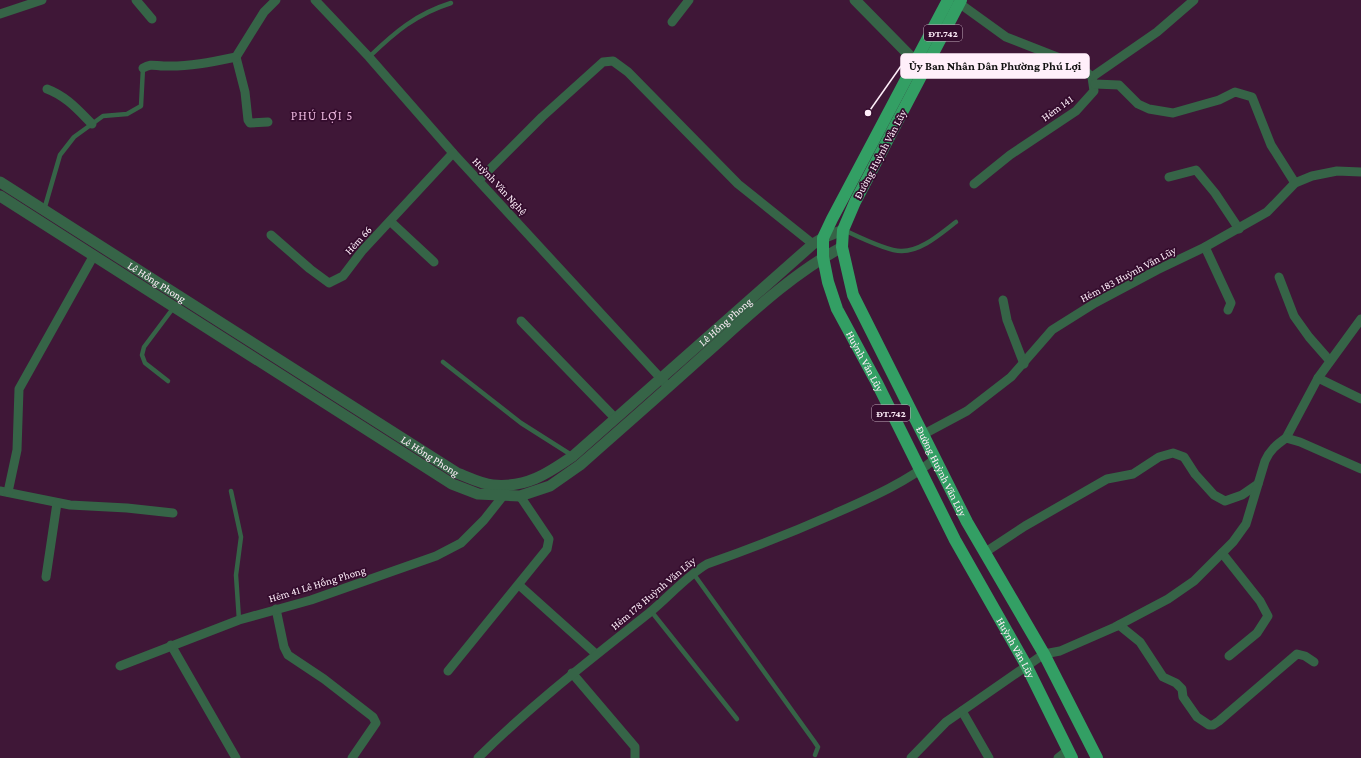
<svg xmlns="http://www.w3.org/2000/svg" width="1361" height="758" font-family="'Crimson Pro',serif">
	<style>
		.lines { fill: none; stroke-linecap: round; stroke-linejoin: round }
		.service { stroke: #366447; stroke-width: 4.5 }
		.minor { stroke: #366447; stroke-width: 9 }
		.tertiary { stroke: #366447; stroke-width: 11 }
		.primary { stroke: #339f64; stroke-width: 12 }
		.labels { text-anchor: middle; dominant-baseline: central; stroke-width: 3.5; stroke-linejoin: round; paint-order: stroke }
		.shield { fill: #340c2d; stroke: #c2abbc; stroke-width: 1 }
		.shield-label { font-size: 10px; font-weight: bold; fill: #ffeffa }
		.street-label { font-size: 11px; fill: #ffeffa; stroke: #340c2d }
		.quarter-label { font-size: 13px; letter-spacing: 1px; fill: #e7b3da; stroke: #340c2d }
		.leader { fill: none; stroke: #ffeffa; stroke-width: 1.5 }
		.callout-dot { fill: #ffeffa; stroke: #340c2d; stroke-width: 1.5 }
		.callout { fill: #ffeffa; stroke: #ffeffa; stroke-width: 1.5 }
		.callout-label { font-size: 12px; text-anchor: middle; font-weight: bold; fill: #111 }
	</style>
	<rect width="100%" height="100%" fill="#3f1737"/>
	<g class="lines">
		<!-- service -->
		<g class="service">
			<path d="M369,57c26,-25 47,-43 82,-54"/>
			<path d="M44,210l16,-55 14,-18 29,-21 24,-2 14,-8 2,-38"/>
			<path d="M844,230c13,6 45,22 58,21 20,0 39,-18 54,-29"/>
			<path d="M443,362l78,61 52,33"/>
			<path d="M168,381l-23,-18 -3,-8 2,-8 30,-40"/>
			<path d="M231,491l10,46 -5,38 3,45"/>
			<path d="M693,573l121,168 4,6 -3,8"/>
			<path d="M651,611l86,108"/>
		</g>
		<!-- minor -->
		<g class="minor">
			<path d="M136,0l16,19"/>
			<path d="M315,0l54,57 84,96 212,230"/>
			<path d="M959,3l47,34 74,29 12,11 2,14 -18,20 -66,44 -36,29"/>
			<path d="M0,14l42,-14"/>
			<path d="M672,22l17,-22"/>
			<path d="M236,57l9,35 3,28 2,3 18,-1"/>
			<path d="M143,68c8,-5 12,-2 21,-2 24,1 48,-4 72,-9l28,-45 12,-12"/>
			<path d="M1092,77l65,-45 37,-32"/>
			<path d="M1095,84l24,1 19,19 11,5 24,4 46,-13 16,-8 17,5 19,48 24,38"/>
			<path d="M47,89c19,7 31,21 45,35"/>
			<path d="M1169,177l27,-7 19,23 24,36"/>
			<path d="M479,180l63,-63 61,-55 10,-1 15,11 110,112 75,60"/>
			<path d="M391,222l43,40"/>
			<path d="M271,235l39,34 19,14 14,-7 19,-25 91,-98"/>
			<path d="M1205,247l26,56 -3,7"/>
			<path d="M1279,277l15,39 15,21 21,24"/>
			<path d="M1003,300l4,20 17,44"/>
			<path d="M521,321l94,97"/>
			<path d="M1318,378l43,21"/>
			<path d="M924,434l43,-23 44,-34 41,-47 43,-27 62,-33 48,-23 62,-35 28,-29 17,-7 25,-5 24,1"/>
			<path d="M1286,438l32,-60 43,-59"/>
			<path d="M0,491l70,14 57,3 46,5"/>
			<path d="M8,492l9,-42 2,-61 75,-134"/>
			<path d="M984,553l41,-27 82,-47 26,-5 26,-17 14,-4 11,4 11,17 19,21 11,6 17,-6 16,-11"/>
			<path d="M1222,553l38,48 8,15 -11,17 -28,23"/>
			<path d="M46,577l11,-74"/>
			<path d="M519,585l77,69"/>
			<path d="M276,609l8,38 4,8 36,24 49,38 3,6 -24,35"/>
			<path d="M1119,625l21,17 23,35 13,6 6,6 1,8 14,20 12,8h4l6,-4 78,-67 8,2 9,6"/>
			<path d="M171,645l65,113"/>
			<path d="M120,666l119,-46 72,-20 125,-44 25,-13 23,-23 19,-24"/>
			<path d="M448,671l99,-122 2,-10 -29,-43"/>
			<path d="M572,673l63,74v11"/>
			<path d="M962,711l27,47"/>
			<path d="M478,758c53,-53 113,-99 171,-145 20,-16 36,-36 58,-49 43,-15 86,-32 127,-50 36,-16 71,-31 101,-55"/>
			<path d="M911,758l35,-36 98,-68 16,-3 55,-24 53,-28 26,-18 39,-39 13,-18 19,-63c5,-11 11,-16 21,-23l14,4 61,27"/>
			<path d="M1058,758l10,-8"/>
		</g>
		<!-- tertiary -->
		<g class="tertiary">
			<path d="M855,0l60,61 7,4"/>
			<path id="s1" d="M0,182l457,291c11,4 24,11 36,12 33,3 54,-11 80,-29l240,-212 10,-6 20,-8"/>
			<path d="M0,196l452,288 26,10 42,2 30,-10 30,-21c41,-36 82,-72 123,-109 44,-39 87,-81 139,-109"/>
		</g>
		<!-- primary -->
		<g class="primary">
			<path id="s2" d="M948,0l-116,219 -9,19v19l5,25 9,27 40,74 78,157 71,125 46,93"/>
			<path id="s3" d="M961,0l-106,202 -12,28 -1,17 11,48 114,227 77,132 53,104"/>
		</g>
	</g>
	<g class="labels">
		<!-- shield labels -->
		<g class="shield">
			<rect x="924" y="25" width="38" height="16" rx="3"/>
			<rect x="872" y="405" width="38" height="16" rx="3"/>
		</g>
		<g class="shield-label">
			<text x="943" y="33">ĐT.742</text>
			<text x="891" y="413">ĐT.742</text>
		</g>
		<!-- street labels -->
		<g class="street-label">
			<text transform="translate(1057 108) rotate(-36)">Hẻm 141</text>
			<text transform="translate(880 154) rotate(-62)">Đường Huỳnh Văn Lũy</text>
			<text transform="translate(500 186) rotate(47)">Huỳnh Văn Nghệ</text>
			<text transform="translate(358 240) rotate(-48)">Hẻm 66</text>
			<text transform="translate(1128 274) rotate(-28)">Hẻm 183 Huỳnh Văn Lũy</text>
			<text stroke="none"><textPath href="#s1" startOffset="186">Lê Hồng Phong</textPath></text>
			<text stroke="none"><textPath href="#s1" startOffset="870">Lê Hồng Phong</textPath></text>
			<text stroke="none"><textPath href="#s2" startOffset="401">Huỳnh Văn Lũy</textPath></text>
			<text stroke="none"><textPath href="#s1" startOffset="510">Lê Hồng Phong</textPath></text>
			<text stroke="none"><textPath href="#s3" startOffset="522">Đường Huỳnh Văn Lũy</textPath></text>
			<text transform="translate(317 584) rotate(-17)">Hẻm 41 Lê Hồng Phong</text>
			<text transform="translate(653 593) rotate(-40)">Hẻm 178 Huỳnh Văn Lũy</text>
			<text stroke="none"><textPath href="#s2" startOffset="725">Huỳnh Văn Lũy</textPath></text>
		</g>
		<!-- quarter labels -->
		<g class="quarter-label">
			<text x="322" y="115">PHÚ LỢI 5</text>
		</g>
	</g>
	<!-- callouts -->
	<path class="leader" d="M868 113L901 66"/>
	<circle class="callout-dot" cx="868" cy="113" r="4"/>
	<rect class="callout" x="901" y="54" width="188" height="24" rx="4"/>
	<g class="callout-label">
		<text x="995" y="70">Ủy Ban Nhân Dân Phường Phú Lợi</text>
	</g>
</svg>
